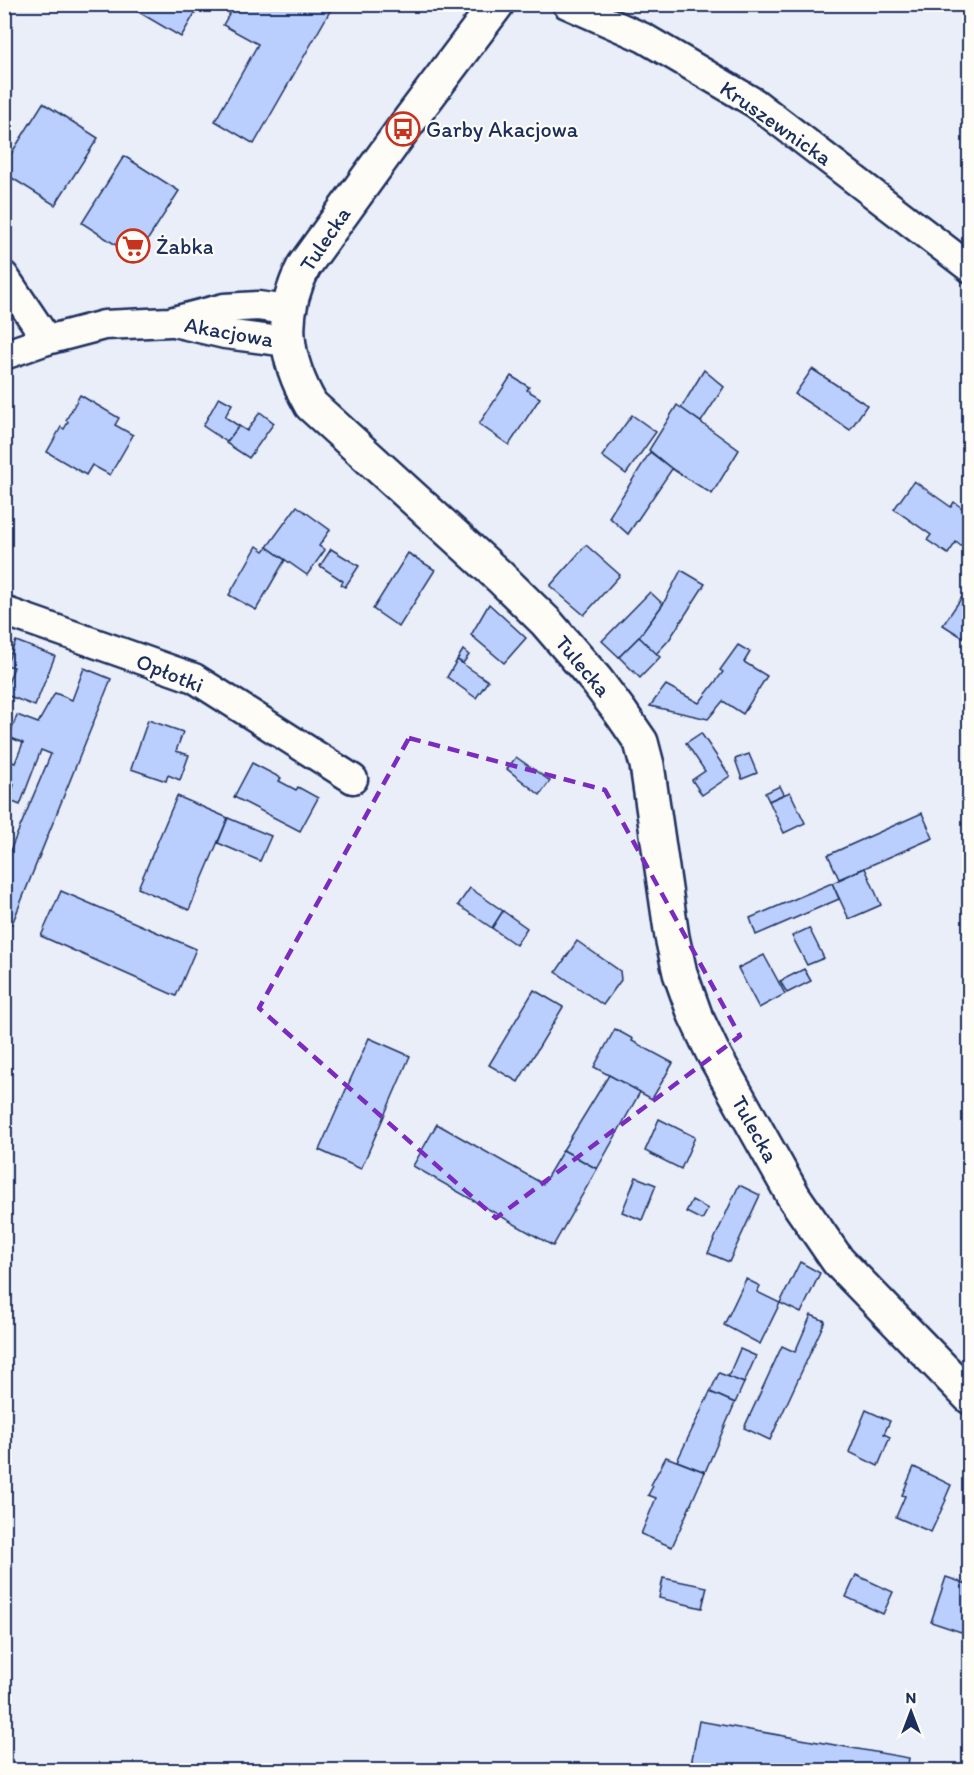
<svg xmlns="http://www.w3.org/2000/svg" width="974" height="1775" font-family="Itim,sans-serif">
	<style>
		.building { fill: #bacffe; stroke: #1b2f5e; stroke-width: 1.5 }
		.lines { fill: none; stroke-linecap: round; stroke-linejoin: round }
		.minor-casing { stroke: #1b2f5e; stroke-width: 33 }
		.tertiary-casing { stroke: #1b2f5e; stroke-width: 38 }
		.minor { stroke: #fdfcf7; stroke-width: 28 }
		.tertiary { stroke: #fdfcf7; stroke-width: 33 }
		.marked { fill: none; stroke: #7b2cbf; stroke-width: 4.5; stroke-dasharray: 12 8; stroke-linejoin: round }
		.labels { text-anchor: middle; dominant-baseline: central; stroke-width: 4.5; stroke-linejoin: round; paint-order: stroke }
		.street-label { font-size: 22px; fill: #1b2f5e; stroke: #fdfcf7 }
		.poi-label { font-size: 22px; fill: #1b2f5e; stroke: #fdfcf7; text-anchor: start }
	</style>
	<rect width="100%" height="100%" fill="#e9eef9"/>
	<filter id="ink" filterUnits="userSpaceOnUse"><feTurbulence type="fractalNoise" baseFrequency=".0167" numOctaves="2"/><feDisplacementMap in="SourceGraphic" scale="12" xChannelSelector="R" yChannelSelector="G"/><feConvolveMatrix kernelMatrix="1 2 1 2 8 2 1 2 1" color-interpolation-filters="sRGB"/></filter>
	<g filter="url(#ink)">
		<!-- building -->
		<g class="building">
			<path d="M125,4h67l6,4 -17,29z"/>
			<path d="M235,4h99l-80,140 -39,-23 43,-77 -35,-19z"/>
			<path d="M43,103l55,35 -43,67 -51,-32v-8z"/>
			<path d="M124,156l55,35 -43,67 -54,-35z"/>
			<path d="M812,369l55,36 -17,25 -55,-36z"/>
			<path d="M704,370l20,17 -23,35 -20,-14z"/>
			<path d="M511,376l18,11 -2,3 13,8 -31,47 -30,-21z"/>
			<path d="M80,395l39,23 -4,7 18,10 -23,40 -18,-10 -6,10 -39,-23 14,-25 3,2 4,-7 -2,-2z"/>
			<path d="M219,397l13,7 -7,13 14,9 -12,16 -24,-16z"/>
			<path d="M677,405l62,45 -27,44 -40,-25 -23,-19z"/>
			<path d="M260,412l14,11 -25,35 -23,-15 13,-17 8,5z"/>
			<path d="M632,415l24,17 -30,42 -24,-18z"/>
			<path d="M650,452l22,17 -44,65 -19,-17z"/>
			<path d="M914,481l37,26 3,-5 16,12v10l-4,4 4,2v5l-9,11 -5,-4 -8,12 -21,-14 4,-5 -37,-26z"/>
			<path d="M297,506l33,24 -11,16 6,4 -18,25 -40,-28z"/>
			<path d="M586,545l34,30 -36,40 -34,-29z"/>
			<path d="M257,546l7,5 3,-4 18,13 -29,50 -27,-15z"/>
			<path d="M331,549l28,17 -14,21 -4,-2 2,-4 -23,-15z"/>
			<path d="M408,553l27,17 -36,57 -26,-18z"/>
			<path d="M681,570l24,14 -36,56 -13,14 -17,-17 24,-33z"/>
			<path d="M650,592l13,12 -24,33 -20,20 -17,-16z"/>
			<path d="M962,597l8,5v31l-5,6 -22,-14z"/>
			<path d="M489,604l37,34 -22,25 -33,-28z"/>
			<path d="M639,637l21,20 -20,21 -21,-21z"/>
			<path d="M16,641l39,15 -20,50 -31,-12 10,-27 -8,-2z"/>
			<path d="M738,645l12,7 -6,10 23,14 -24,38 -20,-13 -15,18 -58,-13 16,-21 33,18 24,-31 -3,-2z"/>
			<path d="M463,650l6,5 -6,8 -6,-3z"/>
			<path d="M457,660l31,21 -12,17 -29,-21z"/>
			<path d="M84,668l27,11 -99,245 -8,-2v-57l47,-111 -10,-4 -21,55 -12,-5 6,-15 -10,-3v-23l11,4 8,-20 -14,-6 8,-22 21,8 17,-30 17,7z"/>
			<path d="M148,720l35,12 -7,19 13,4 -9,25 -12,-5 -2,6 -35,-12z"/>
			<path d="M701,733l29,43 -28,19 -10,-15 13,-9 -19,-28z"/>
			<path d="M749,754l8,19 -15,6 -7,-20z"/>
			<path d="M516,757l34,24 -10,14 -33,-26z"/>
			<path d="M252,763l29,15 -2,3 17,9 2,-3 20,11 -18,33 -66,-34z"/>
			<path d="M780,786l4,8 -15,7 -4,-8z"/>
			<path d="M790,792l15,31 -21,10 -15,-32z"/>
			<path d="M177,796l51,22 -39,92 -51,-22z"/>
			<path d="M922,813l11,25 -94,41 -11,-24z"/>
			<path d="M228,818l43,18 -11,25 -42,-18z"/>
			<path d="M865,868l16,37 -32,14 -17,-36z"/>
			<path d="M832,883l7,16 -83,36 -6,-17z"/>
			<path d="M470,888l33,23 -11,17 -34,-23z"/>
			<path d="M61,891l135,58 -20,47 -135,-60z"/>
			<path d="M503,911l24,17 -11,17 -24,-17z"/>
			<path d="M809,928l15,30 -17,7 -15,-29z"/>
			<path d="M577,941l43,30 1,9 -18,25 -47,-33z"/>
			<path d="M764,955l21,39 -26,14 -21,-40z"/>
			<path d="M804,969l7,12 -24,12 -7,-12z"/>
			<path d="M534,990l29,17 -45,75 -29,-17z"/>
			<path d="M615,1029l18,10 -1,2 41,22 -21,36 -58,-32z"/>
			<path d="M369,1038l41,18 -49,113 -42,-19z"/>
			<path d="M609,1075l31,17 -43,77 -34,-19z"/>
			<path d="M659,1119l36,18 -14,32 -36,-18z"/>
			<path d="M437,1124l106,60 20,-34 34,19 -44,77 -140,-80z"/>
			<path d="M636,1177l20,8 -14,35 -20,-8z"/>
			<path d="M739,1185l21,10 -31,67 -21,-9z"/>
			<path d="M692,1200l16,9 -6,11 -16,-8z"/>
			<path d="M800,1262l20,11 -19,40 -21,-10z"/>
			<path d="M746,1279l14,7 -3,6 23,11 -20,41 -36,-19z"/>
			<path d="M811,1315l14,6 -55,119 -26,-12 38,-82 13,6z"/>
			<path d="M740,1349l16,7 -12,27 -16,-6z"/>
			<path d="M719,1373l25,10 -9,20 -25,-11z"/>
			<path d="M710,1392l25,11 -30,69 -28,-11z"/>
			<path d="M866,1410l24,11 -6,13 6,3 -12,29 -29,-14z"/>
			<path d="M666,1457l39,15 -33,75 -31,-13 15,-36 -8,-3 5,-9 -2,-1z"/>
			<path d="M914,1467l37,18 -6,14 1,1 -15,32 -35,-15 9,-21 -3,-1z"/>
			<path d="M856,1575l37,17 -10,22 -37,-17z"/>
			<path d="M946,1577l24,8v50l-39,-13z"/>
			<path d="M663,1578l44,9 -5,21 -43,-10z"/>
			<path d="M699,1721l210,37 -2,12h-217z"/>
		</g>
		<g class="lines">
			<defs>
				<g id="minor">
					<path d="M567,4l77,34 111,65 215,165"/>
					<path d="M4,276l43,64"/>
					<path d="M178,323l47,11 63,8"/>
					<path d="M4,355l43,-15 57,-15 66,-3 54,-14 34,-2 30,4"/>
					<path d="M4,611l190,67 159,101"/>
				</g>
				<path id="tertiary" d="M497,4l-94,125 -99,137c-25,49 -20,92 7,139l189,172 46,45 50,58 25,33 20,29 6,23 25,172 8,36 15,42 17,36 82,146 44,64 132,136"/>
			</defs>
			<!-- minor casing -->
			<use href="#minor" class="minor-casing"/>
			<!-- tertiary casing -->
			<use href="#tertiary" class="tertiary-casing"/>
			<!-- minor -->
			<use href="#minor" class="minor"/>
			<!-- tertiary -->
			<use href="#tertiary" class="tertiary"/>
		</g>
	</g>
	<!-- marked area -->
	<path class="marked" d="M409,738l196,52 135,246 -244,182 -237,-210z"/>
	<!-- icons -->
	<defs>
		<symbol id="bus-ring" viewBox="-11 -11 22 22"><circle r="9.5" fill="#fdfcf7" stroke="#c8321e" stroke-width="1.5"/><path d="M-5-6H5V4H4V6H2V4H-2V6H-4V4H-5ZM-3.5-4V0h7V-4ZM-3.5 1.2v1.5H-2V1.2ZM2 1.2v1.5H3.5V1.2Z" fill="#c8321e"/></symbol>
		<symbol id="supermarket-ring" viewBox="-11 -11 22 22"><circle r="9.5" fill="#fdfcf7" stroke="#c8321e" stroke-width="1.5"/><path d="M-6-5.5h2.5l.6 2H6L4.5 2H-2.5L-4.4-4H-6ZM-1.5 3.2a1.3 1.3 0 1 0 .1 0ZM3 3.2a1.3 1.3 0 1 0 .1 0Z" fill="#c8321e"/></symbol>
	</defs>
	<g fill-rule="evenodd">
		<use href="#bus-ring" x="384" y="110" width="38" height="38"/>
		<use href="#supermarket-ring" x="114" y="227" width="38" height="38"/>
	</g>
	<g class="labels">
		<!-- street labels -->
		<g class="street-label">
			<text transform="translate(776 123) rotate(35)">Kruszewnicka</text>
			<text transform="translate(325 239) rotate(-56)">Tulecka</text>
			<text transform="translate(229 332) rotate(10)">Akacjowa</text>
			<text transform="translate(583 666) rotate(50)">Tulecka</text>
			<text transform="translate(170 673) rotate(22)">Opłotki</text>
			<text transform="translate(755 1129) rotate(61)">Tulecka</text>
		</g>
		<!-- poi labels -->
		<g class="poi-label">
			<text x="426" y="129">Garby Akacjowa</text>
			<text x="156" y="246">Żabka</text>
		</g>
	</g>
	<!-- margin -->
	<rect width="974" height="1775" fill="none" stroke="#fdfcf7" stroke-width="24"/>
	<rect x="12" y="12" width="950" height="1751" fill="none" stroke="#1b2f5e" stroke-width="2" filter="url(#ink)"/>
	<!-- north arrow -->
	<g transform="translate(911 1712)" stroke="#fdfcf7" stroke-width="4.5" paint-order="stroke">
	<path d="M0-4.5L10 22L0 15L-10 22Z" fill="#1b2f5e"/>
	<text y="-9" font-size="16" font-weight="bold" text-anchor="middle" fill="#1b2f5e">N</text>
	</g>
</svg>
